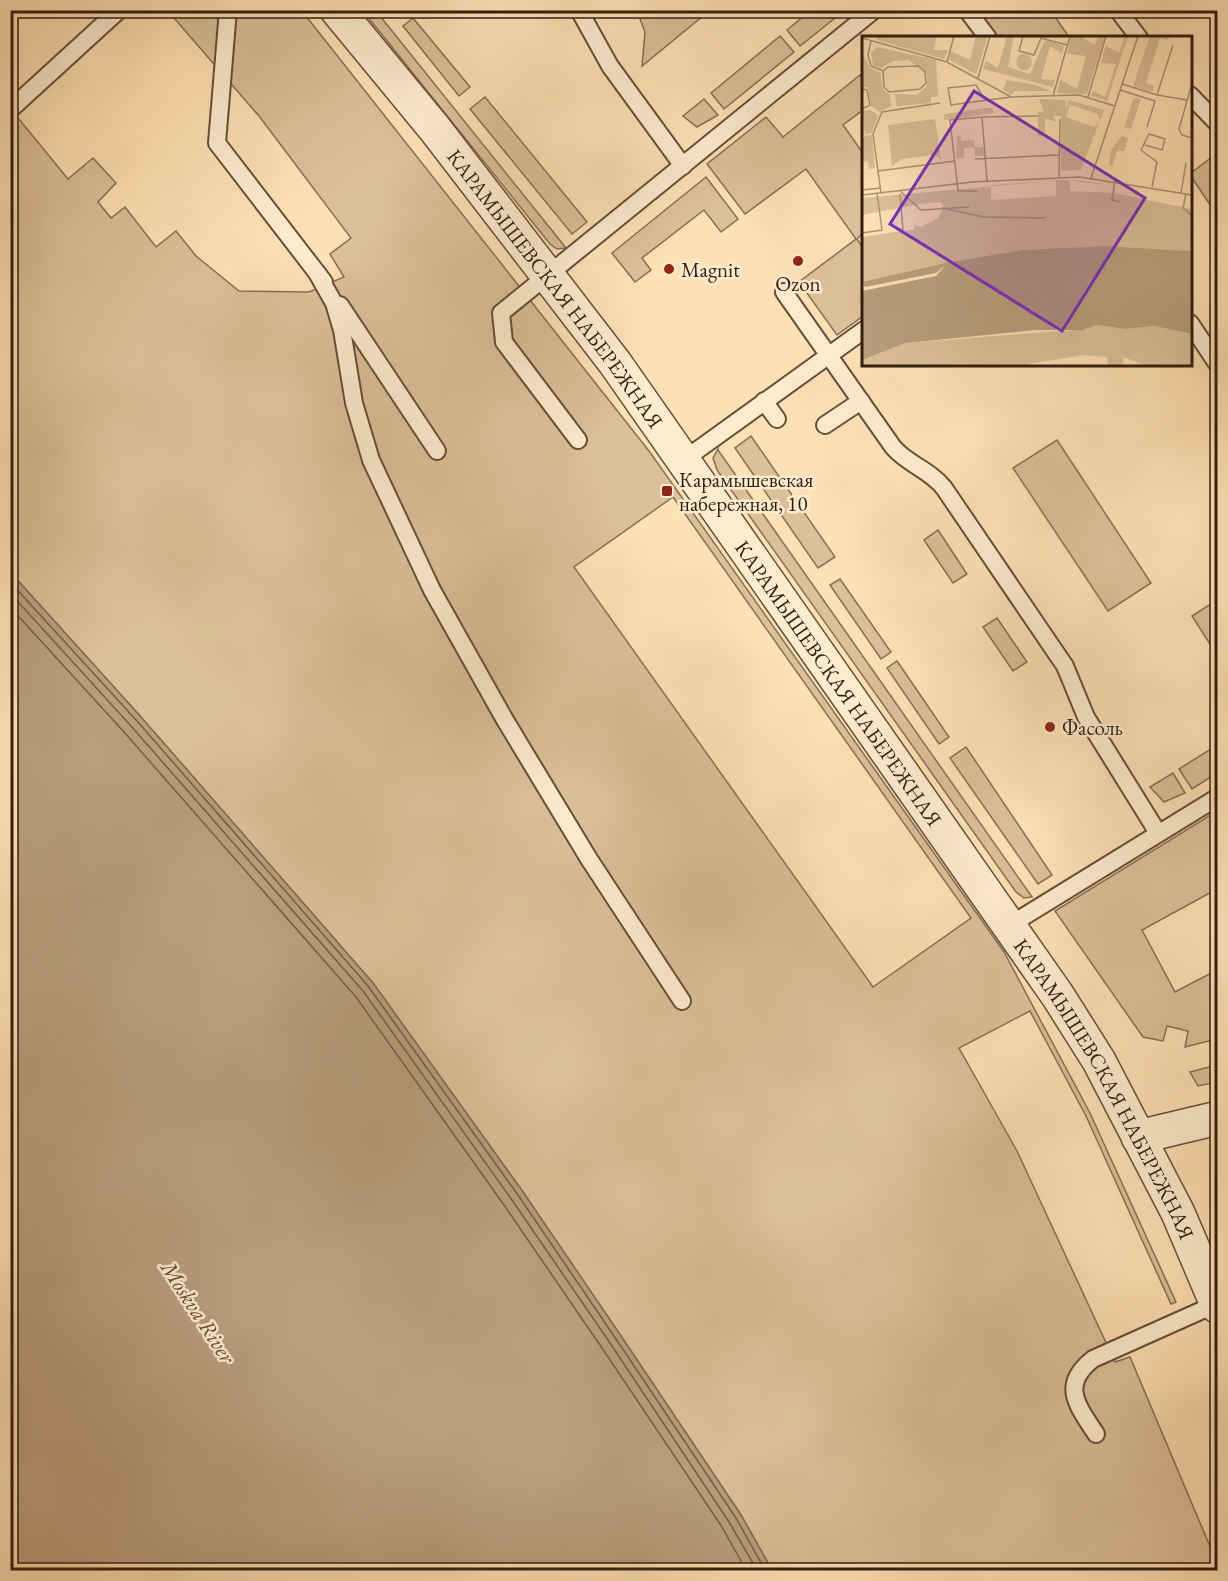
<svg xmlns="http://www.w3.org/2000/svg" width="1228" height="1581" font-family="'EB Garamond',serif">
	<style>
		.green { fill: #dcc099; stroke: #886e54; stroke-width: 1.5; fill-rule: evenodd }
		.water { fill: #b99e7d; stroke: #846a51; stroke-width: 1.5 }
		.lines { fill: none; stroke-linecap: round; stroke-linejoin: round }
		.shore { stroke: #765e46; stroke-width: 1.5 }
		.service-casing { stroke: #664e38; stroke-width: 20 }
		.minor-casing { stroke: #664e38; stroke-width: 36 }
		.tertiary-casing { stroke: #664e38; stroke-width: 36 }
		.service { stroke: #feeccf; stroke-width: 16 }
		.minor { stroke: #feeccf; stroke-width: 33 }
		.tertiary { stroke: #feeccf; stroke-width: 33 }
		.poi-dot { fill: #8f2418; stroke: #feeccf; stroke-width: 2 }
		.labels { text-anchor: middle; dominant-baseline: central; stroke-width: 5; stroke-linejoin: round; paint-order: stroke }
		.poi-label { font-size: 21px; fill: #341d0f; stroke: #feeccf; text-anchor: start }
		.street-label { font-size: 21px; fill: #341d0f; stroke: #feeccf }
		.water-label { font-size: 22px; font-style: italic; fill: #634a36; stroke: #feeccf }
		.inset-road { fill: none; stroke: #ad9373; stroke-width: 1.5 }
		.view { fill: #7b2cbf; fill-opacity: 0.15; stroke: #7b2cbf; stroke-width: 3 }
		.inset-edge { fill: none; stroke: #341d0f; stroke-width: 3 }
	</style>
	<rect width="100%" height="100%" fill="#fee1b5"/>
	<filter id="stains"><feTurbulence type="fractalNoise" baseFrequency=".00333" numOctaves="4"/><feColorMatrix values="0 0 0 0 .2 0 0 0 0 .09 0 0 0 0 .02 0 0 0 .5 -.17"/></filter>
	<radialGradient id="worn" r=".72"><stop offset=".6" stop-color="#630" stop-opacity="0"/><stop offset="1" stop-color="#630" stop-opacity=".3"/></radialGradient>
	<!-- green -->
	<g class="green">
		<path d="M811,10l33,1 -44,35 -13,-16z"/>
		<path d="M168,11h134l347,440 355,501 86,161 86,189 -5,2 -85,-188 -56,-105 -71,37 58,103 98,211 15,-5 87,206v7h-445l-31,-55 -120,-179 -98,-144 -150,-209 -232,-266 -130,-144 -1,-465 58,71 25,-21 23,25 -18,19 13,16 14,-11 31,40 20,-16 20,25 43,35 70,1 35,-15 -14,-23 21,-16 -92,-122zM673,497l298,421 -98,69 -299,-420z"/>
		<path d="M363,11h13l190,237 -9,1 -7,-5z"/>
		<path d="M637,11h72l-67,55 3,-34z"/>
		<path d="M976,11h75l18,26h-72z"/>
		<path d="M413,18l57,69 -11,9 -56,-70z"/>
		<path d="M780,36l14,16 -70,57 -13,-16z"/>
		<path d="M860,75l3,4v31l-20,15 20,28v80l-6,6 6,9v68l-26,19 -38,-53 57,-43 -50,-70 -61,45 -38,-50 59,-47 17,20z"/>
		<path d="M485,97l102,125 -15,12 -102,-125z"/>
		<path d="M704,99l14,16 -21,12 -14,-11z"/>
		<path d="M1216,154l2,2 -1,59 -27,-40 1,-2z"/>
		<path d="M706,177l32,42 -17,13 -17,-22 -62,48 9,12 -16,12 -23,-29z"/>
		<path d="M751,436l84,121 -17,11 -83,-120z"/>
		<path d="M1057,440l94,143 -43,28 -95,-143z"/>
		<path d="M718,449v1l314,447 -8,1 -8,-6 -299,-422 -4,-12z"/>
		<path d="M938,530l29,44 -14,9 -29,-43z"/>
		<path d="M840,579l51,73 -10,7 -51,-74z"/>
		<path d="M1217,600v55l-25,-39z"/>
		<path d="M997,618l30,44 -14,9 -30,-44z"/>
		<path d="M897,661l52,76 -10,7 -52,-76z"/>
		<path d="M1217,745v28l-25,16 -13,-20z"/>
		<path d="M966,747l86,128 -14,9 -88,-126z"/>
		<path d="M1173,773l12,20 -21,9 -14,-15z"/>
		<path d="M1217,811v78l-75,41 33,62 42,-22v69l-32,8 3,-16 -21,-5 -4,15 -20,-4 -88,-126z"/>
		<path d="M1217,1065v17l-19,4 -8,-14z"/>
	</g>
	<!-- water -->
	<path class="water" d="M11,573l130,144 232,266 150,209 98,144 120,179 31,55h-761z"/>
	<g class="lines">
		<!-- shore -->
		<g class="shore">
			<path d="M10,582l127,139 231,265 150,209 98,144 120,179 29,52"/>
			<path d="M10,593l121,133 232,265 149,209 98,143 119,179 28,48"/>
			<path d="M10,607l114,125 232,265 148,208 98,143 120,179 24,43"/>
		</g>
		<defs>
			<g id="service">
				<path d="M228,10l-11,133 107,139"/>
				<path d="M579,10l31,56 73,100"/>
				<path d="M967,10l21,28"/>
				<path d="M1118,10l21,28"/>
				<path d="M1190,95l28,29"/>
				<path d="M13,107l106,-97"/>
				<path d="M317,273l17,30 8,27 12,73 17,57 61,130 73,130 84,139 93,142"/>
				<path d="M784,292l109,155c14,17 37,23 51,41l121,178 21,51 72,116"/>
				<path d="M340,305l97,146"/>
				<path d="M1190,323l28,42"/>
				<path d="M764,401l13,18"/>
				<path d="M825,425l36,-24"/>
				<path d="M578,440l-74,-98 -3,-29 373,-303"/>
				<path d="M685,459l179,-129"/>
				<path d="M1010,925l208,-128"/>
				<path d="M1096,1434c-19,-29 -36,-49 -3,-75l123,-55"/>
			</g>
			<path id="minor" d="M1138,1137l80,-19"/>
			<g id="tertiary">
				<path id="s1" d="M337,10l98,119 180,234 443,633 41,65 79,152 40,94"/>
			</g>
		</defs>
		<!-- service casing -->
		<use href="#service" class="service-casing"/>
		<!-- minor casing -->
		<use href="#minor" class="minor-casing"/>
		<!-- tertiary casing -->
		<use href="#tertiary" class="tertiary-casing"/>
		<!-- service -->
		<use href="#service" class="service"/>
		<!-- minor -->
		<use href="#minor" class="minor"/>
		<!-- tertiary -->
		<use href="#tertiary" class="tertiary"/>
	</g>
	<!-- markers -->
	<g class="poi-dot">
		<circle cx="798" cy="261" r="6"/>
		<circle cx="669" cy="269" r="6"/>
		<rect x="661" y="485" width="12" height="12" rx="3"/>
		<circle cx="1050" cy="727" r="6"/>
	</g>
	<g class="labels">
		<!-- poi labels -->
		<g class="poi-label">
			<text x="681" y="269">Magnit</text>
			<text x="798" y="283" text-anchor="middle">Ozon</text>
			<text x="679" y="479">Карамышевская<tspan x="679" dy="24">набережная, 10</tspan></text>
			<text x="1062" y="727">Фасоль</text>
		</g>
		<!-- street labels -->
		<g class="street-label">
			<text stroke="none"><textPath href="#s1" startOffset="354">КАРАМЫШЕВСКАЯ НАБЕРЕЖНАЯ</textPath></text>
			<text stroke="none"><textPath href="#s1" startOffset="840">КАРАМЫШЕВСКАЯ НАБЕРЕЖНАЯ</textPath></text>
			<text stroke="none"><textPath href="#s1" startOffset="1326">КАРАМЫШЕВСКАЯ НАБЕРЕЖНАЯ</textPath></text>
		</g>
		<!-- water labels -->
		<g class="water-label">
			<text transform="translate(198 1312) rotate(57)">Moskva River</text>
		</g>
	</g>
	<!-- overview -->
	<g transform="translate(862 36)">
		<rect width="330" height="330" fill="#fee1b5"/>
		<path d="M15,0h60l-3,14h14l-4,9 -67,-19zM114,0h12l-12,38 -27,-14 2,-9 19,9zM145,0h7l-6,31 22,7 15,-34 19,6 -2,7 -12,-7 -9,33 14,1 -2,7 -70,-18 3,-8 12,7zM209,0h9l15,9 3,-9h7l-18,58 -30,-1 3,-13 17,9 9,-33 -19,-2zM263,0h3l-21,65 -16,-5 2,-5 12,6 11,-33 -15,-1 5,-17 13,7zM288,0h20l-2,4 -8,-2 -14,45 8,3 -2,6 -19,-6zM15,11l59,13 2,36 -7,1v6l-34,3 -2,-12 22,1 10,-9v-12l-18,-14 -16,1 -12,7 -8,-3 -2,-13zM0,16l8,16 10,5 3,17 7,5 1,11 -11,6 -9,-6 -3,-19h-6zM154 26a8 8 0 1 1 16 0a8 8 0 1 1-16 0ZM145,44l29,5 14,6h-35l-4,4 -8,-6zM272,61l7,2 -10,30 -7,-2zM177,63l26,1 2,10 1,-10 36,10 -4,10 -2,-6 -28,-9 -4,12 28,10 5,-4 -18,47 -20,1v-55h-8l4,6 -12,-4v18h-7v-24h6zM124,72h6l2,5 -50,7v-6zM8,74l8,5 -6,18 -7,1 -3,-23zM73,83l6,40 -7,-4 -32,4 -10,7 -4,-41zM10,99l3,33 -6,1 -1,-8 -6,1v-26zM99,99v6l13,-1 1,7h8l1,9h-9l-1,-9 -10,1v10h-8l1,-22zM260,100l6,2 -4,13h-7l-5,15 -3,-1 2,-15zM200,144l23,1 26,4 -41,-4v10l44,2 78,16v42l-87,-5 -83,4 -160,32v-45l52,-8v-4l7,2 17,-9 6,-12 -4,-4 -19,2 -59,11v-17zM194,145v15l-65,4v-15zM235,289l28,4 29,-3 38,8v32h-45l-24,-9v9h-15l-1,-9 -23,-2 -68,11h-154v-6l44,-17 181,-14z" fill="#dcc099" fill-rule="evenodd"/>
		<path d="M243,210l87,5v83l-38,-8 -29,3 -28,-4 -14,5h-48l-129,13 -44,17v-69l74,-15 10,-11 -10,8 -71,14 -3,-5 84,-19 76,-13z" fill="#b99e7d"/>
		<path class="inset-road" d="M161,0l-4,15 15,4 8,-19M0,2l85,24 64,35 68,-2 36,11M179,2l26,7M9,5l-3,14 3,11 12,5 5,-4 30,-1 7,6 1,11 -6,6 -31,3 -5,-5 -1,-16M311,9l-16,50 30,5M85,26l7,-26M116,42l12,-42M330,47l-13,46 3,6 10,3M260,48l35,11M0,53l5,1 3,15 -8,4M258,54l35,11 -8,26M191,60l17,-60M226,61l18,-61M123,64l-9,-15 -28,3 3,17 60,-8M120,81l56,-1M283,109l17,5 3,-11 -16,-5 -8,16 16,12 -5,25M113,123l84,-4M16,135l77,-10M197,141l1,-58M229,142l47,-142M253,144l-3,20 8,2M0,154l18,-2M37,154l22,20 48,-3M115,155h-19l-8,-71 32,-3 5,64M19,157l-8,-59 9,-22 58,-9M319,157l5,-30M38,158l3,36M324,158l-3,14 9,8M0,159l110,-13 108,-5 112,18M80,172l42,9 61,1M0,197l20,-3 -5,-37"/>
		<path class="view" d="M112,55l171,107 -83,133 -172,-107z"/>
		<rect width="330" height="330" class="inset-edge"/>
	</g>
	<!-- margin -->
	<rect width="1228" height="1581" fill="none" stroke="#fee1b5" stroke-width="36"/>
	<rect x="12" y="12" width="1204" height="1557" fill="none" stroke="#341d0f" stroke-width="3"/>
	<rect x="18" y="18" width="1192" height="1545" fill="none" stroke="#341d0f" stroke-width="1.5"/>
	<rect width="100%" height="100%" filter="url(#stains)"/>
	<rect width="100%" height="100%" fill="url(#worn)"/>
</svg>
